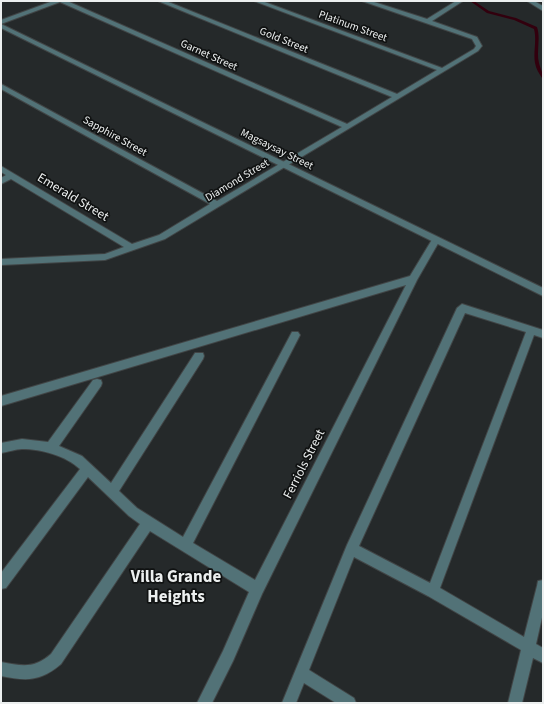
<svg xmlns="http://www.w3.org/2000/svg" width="544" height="704" font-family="'Source Sans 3',sans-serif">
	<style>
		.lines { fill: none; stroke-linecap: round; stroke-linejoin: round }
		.stream { fill: #32000e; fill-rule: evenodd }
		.minor-casing { stroke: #414546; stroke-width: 2 }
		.tertiary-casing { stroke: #414546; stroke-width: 2 }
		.minor { fill: #527277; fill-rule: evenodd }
		.tertiary { fill: #527277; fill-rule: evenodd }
		.labels { text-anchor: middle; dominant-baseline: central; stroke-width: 3.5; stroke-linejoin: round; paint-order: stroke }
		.far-street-label { font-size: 11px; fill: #ecefef; stroke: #101212 }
		.street-label { font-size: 13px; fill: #ecefef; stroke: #101212 }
		.near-neighbourhood-label { font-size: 17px; font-weight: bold; fill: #ecefef; stroke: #101212 }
	</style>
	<rect width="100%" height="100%" fill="#25292a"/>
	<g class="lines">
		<!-- stream -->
		<path class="stream" d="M470,1h4l15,10 27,7 21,9c4,12 -1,24 2,36 1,5 4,9 4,15h-1c-3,-5 -6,-9 -7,-15 -2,-11 2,-23 -1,-34l-20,-9 -27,-7z"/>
		<defs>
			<g id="minor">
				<path d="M53,1h14l280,123 45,-27 -234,-96h8l231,93 40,-24 -183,-69h8l180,67 32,-19 2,-3 -4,-7 -110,-38h9l56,18 29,-18h7l-31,20 45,16 5,9 -4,5 -313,188 -60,21 -104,5v-6l104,-5 19,-7 -113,-68 -10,5v-6l5,-3 -5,-3v-6l131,78 27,-9 51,-31 -209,-115v-5l216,117 125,-74 -282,-125 -59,22v-4z"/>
				<path d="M527,1h7l9,5v5z"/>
				<path d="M436,237l4,3 -23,40 -155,314 -29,67 -21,42h-15l26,-52 26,-59 -99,-61 -89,133c-21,18 -35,17 -60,12v-14c21,4 33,7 50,-8l89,-130 -11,-8 -41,-39 -82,111 -5,1v-16l79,-104c-14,-13 -38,-20 -58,-20 -6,0 -14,3 -21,4v-10l21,-4 26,3 45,-62 4,-1 4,1 1,3 -1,3 -42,60 23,10 29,27 84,-130h8l1,3 -1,3 -84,132 18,17 46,29 109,-205h6l2,3 -107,208 62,37 151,-295 -405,121v-10l409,-120 23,-38z"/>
				<path d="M462,304l81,26v8l-9,-3 -94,253 84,49 13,-51 1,-5 5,-1v33l-7,31 7,4v15l-10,-5 -11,45h-14l13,-53 -93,-54 -74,-39 -45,113 45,28 2,5h-20l-32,-20 -8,20h-14l65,-158 110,-237zM465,313l61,19 -96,251 -71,-37z"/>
			</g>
			<path id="tertiary" d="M1,24l542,264v8l-542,-268z"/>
		</defs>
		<!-- minor casing -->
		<use href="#minor" class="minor-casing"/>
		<!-- tertiary casing -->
		<use href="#tertiary" class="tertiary-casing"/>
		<!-- minor -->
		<use href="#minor" class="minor"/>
		<!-- tertiary -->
		<use href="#tertiary" class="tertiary"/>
	</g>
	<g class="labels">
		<!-- far-street labels -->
		<g class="far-street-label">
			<text transform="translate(353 26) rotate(20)">Platinum Street</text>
			<text transform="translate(284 40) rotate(22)">Gold Street</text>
			<text transform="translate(209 55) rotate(24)">Garnet Street</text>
			<text transform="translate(115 136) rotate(29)">Sapphire Street</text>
			<text transform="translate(277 149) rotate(26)">Magsaysay Street</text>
			<text transform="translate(237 180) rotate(-31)">Diamond Street</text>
		</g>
		<!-- street labels -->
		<g class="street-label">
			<text transform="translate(73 197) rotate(31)">Emerald Street</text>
			<text transform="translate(304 464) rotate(-63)">Ferriols Street</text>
		</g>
		<!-- near-neighbourhood labels -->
		<g class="near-neighbourhood-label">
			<text x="176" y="577">Villa Grande<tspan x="176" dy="20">Heights</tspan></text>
		</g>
	</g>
	<!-- border -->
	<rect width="544" height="704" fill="none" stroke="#ecefef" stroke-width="4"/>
</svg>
